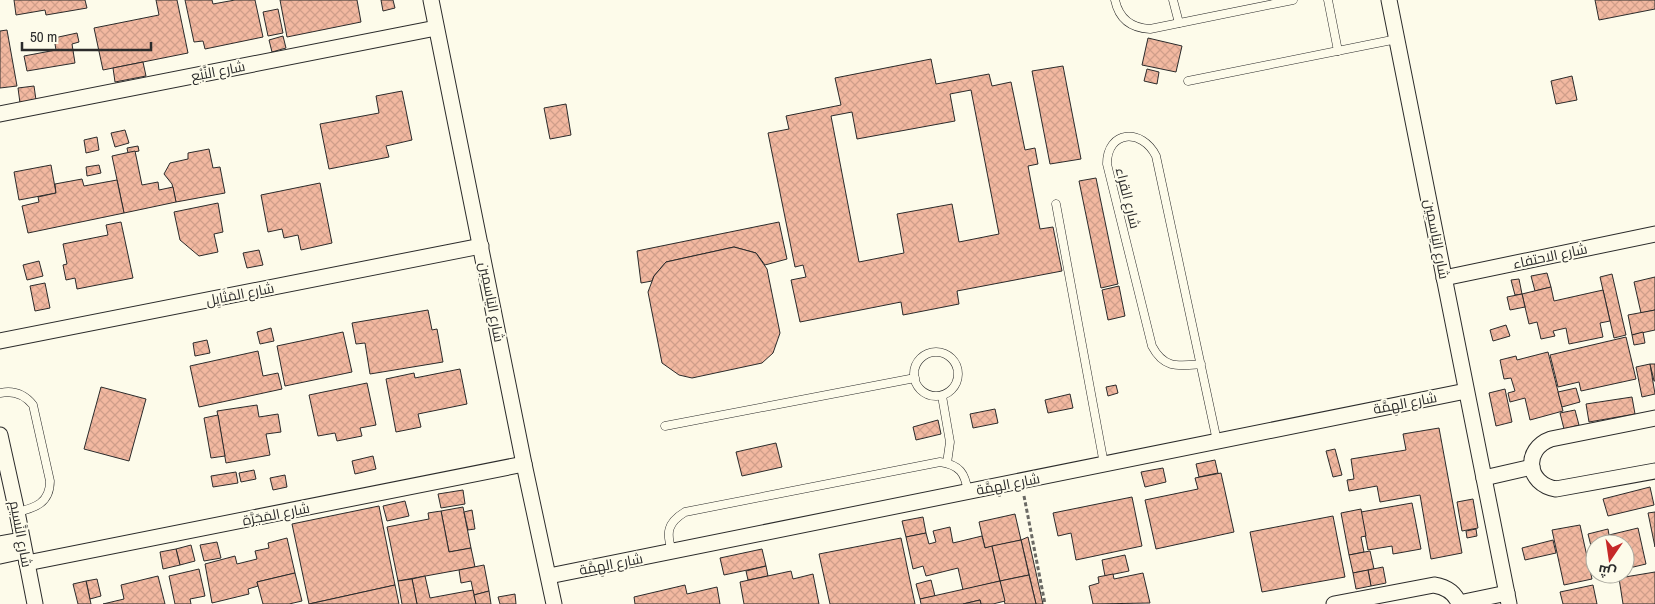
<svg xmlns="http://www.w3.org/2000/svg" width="1655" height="604" font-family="'Archivo Narrow',Cairo,sans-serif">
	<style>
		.building { fill: url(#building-cross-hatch); stroke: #2b2b2b; fill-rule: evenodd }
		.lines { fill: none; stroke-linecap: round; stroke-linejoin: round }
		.lane-casing { stroke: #2b2b2b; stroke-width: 9 }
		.street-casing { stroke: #2b2b2b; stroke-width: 17 }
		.path { stroke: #6a6964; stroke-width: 3; stroke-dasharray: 4 2.5; stroke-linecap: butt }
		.lane { stroke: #fdfbea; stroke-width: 8 }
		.street { stroke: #fdfbea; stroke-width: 15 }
		.labels { text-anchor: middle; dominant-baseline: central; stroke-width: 4; stroke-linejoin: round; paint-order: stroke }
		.street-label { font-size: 14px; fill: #2b2b2b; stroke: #fdfbea }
	</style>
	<defs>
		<pattern id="building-cross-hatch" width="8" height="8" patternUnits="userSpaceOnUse" patternTransform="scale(1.25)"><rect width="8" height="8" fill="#f2b8a0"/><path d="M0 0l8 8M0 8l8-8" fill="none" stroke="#d09e8a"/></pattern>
	</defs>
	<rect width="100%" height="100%" fill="#fdfbea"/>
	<!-- building -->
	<g class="building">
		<path d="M14,0h71l2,8 -41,7 -1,-5 -29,5z"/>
		<path d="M156,0h21l11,53 -85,17 -9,-42 65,-13z"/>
		<path d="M185,0h27l1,4 22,-4h20l8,37 -58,12 -2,-8 -9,1z"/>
		<path d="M280,0h77l4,22 -74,15z"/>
		<path d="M381,0h12l2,8 -12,3z"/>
		<path d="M1595,0h60v9l-56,11z"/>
		<path d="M278,9l5,24 -15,3 -5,-24z"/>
		<path d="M7,30l10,56 -17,2v-57z"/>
		<path d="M77,33l2,9 -7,2 3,19 -48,8 -3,-15 32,-6 -2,-12z"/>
		<path d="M283,36l3,12 -14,4 -3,-12z"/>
		<path d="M1148,38l34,8 -6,26 -34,-7z"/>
		<path d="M931,59l5,25 53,-10 3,12 19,-4 14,68 10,-2 3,16 -10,2 12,63 13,-2 9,44 -105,20 2,13 -56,11 -2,-13 -101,20 -9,-42 15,-3 -3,-12 -8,2 -27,-134 21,-4 -3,-13 55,-11 -6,-27zM971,90l28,144 -40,8 -7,-38 -55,10 7,39 -45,9 -28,-146 21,-4 5,27 98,-18 -5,-27z"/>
		<path d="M143,62l3,14 -31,6 -2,-14z"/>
		<path d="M1063,66l18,93 -31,5 -18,-93z"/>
		<path d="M1147,69l12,3 -2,12 -13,-3z"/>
		<path d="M1572,76l5,24 -21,4 -5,-23z"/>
		<path d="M34,86l2,14 -16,3 -2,-15z"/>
		<path d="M402,91l10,49 -26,6 3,11 -60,12 -9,-45 59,-11 -3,-17z"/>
		<path d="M566,104l5,31 -21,4 -6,-31z"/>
		<path d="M125,130l4,13 -14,4 -4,-14z"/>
		<path d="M97,137l2,13 -13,3 -2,-13z"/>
		<path d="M138,146l1,5 -11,2 -1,-5z"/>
		<path d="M209,149l4,19 7,-1 5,26 -49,9 -4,-18 -8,-10 6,-11 18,-4v-6z"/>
		<path d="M135,151l7,34 16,-3 1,8 14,-3 3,15 -52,11 -12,-57z"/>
		<path d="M51,165l5,28 -37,7 -5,-28z"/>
		<path d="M99,165l2,8 -14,3 -1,-9z"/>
		<path d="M1096,178l22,106 -17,4 -22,-107z"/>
		<path d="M82,179l2,7 33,-6 7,33 -96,20 -6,-27 17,-4 -1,-5 18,-4 -1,-9z"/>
		<path d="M320,183l12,60 -31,7 -3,-15 -14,3 -2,-9 -14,3 -7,-37z"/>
		<path d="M218,203l5,29 -9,2 4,18 -19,4 -19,-16 -6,-28z"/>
		<path d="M121,222l12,56 -56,11 -2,-11 -9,2 -3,-15 4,-1 -4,-20 45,-9 -2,-10z"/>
		<path d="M779,222l8,37 -22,6 -9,-12 -22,-6 -68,15 -12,14 -2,5 -11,2 -4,-32z"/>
		<path d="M734,247l22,6 11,16 13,64 -7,20 -11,10 -70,15 -13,-3 -17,-12 -14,-71 6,-16 12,-14z"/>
		<path d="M259,250l4,15 -16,3 -4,-15z"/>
		<path d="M39,261l4,15 -16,4 -4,-15z"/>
		<path d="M1547,273l4,14 -16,4 -4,-15z"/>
		<path d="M1612,274l14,61 -12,3 -14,-61z"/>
		<path d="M1655,277v33l-14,3 -7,-31z"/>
		<path d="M1519,279l3,15 -7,1 -4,-15z"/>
		<path d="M45,283l5,25 -15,3 -5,-25z"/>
		<path d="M1119,286l6,30 -17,4 -6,-30z"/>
		<path d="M1551,287l3,14 49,-11 7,31 -10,2 3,14 -34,7 -3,-16 -13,3 2,5 -14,3 -4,-17 -8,2 -7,-30z"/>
		<path d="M1522,294l3,13 -15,3 -3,-13z"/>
		<path d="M428,310l4,20 5,-1 6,33 -73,12 -5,-31 -9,1 -4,-21z"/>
		<path d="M1655,310v20l-23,5 -4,-20z"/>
		<path d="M1506,325l4,11 -17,5 -3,-11z"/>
		<path d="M271,328l3,13 -14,3 -3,-12z"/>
		<path d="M343,332l9,40 -67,14 -8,-40z"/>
		<path d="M1643,332l2,11 -11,2 -2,-10z"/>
		<path d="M1626,337l10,42 -55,12 -2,-9 -21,5 -8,-32z"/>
		<path d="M207,340l3,13 -15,3 -2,-13z"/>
		<path d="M258,351l5,25 15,-3 4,16 -83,18 -9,-41z"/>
		<path d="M1548,352l15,59 -33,9 -5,-22 -15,4 -2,-9 7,-2 -4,-13 -7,1 -4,-19 16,-4 1,4z"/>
		<path d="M1650,364l5,30 -13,3 -6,-30z"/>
		<path d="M1650,364h5v17h-1z"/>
		<path d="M460,369l7,35 -49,10 3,13 -25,5 -10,-53 28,-6 1,5z"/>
		<path d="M367,383l9,42 -16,3 2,8 -25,5 -2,-8 -17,3 -9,-41z"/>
		<path d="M1116,385l2,8 -10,3 -2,-9z"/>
		<path d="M101,387l45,12 -17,62 -45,-12z"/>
		<path d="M1576,388l4,14 -18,5 -4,-15z"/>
		<path d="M1505,389l7,33 -16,4 -7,-33z"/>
		<path d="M1070,394l3,14 -25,5 -3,-13z"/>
		<path d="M1632,397l3,17 -46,8 -3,-18z"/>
		<path d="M257,405l2,12 19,-3 3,18 -15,2 4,21 -44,8 -9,-52z"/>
		<path d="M995,409l3,14 -25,5 -3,-14z"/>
		<path d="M1575,410l4,15 -15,4 -4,-16z"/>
		<path d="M218,415l7,41 -14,2 -7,-40z"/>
		<path d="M938,420l3,14 -25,6 -3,-13z"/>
		<path d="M1439,428l23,125 -31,6 -11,-64 -40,7 -3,-16 -28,5 -2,-11 7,-1 -3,-20 55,-9 -3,-16z"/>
		<path d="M776,443l6,24 -40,9 -6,-24z"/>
		<path d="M1335,449l7,26 -9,2 -7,-26z"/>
		<path d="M373,456l3,13 -21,5 -3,-13z"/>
		<path d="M1215,460l3,13 -19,4 -3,-13z"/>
		<path d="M1163,468l3,14 -21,5 -4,-15z"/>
		<path d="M254,470l2,9 -15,3 -2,-9z"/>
		<path d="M236,472l2,11 -25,4 -2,-11z"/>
		<path d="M1221,473l13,59 -78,17 -11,-49 53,-11 -3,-11z"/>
		<path d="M285,475l2,12 -14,3 -3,-12z"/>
		<path d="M1650,487l4,18 -46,11 -5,-17z"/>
		<path d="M463,490l2,14 -24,4 -3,-14z"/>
		<path d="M1132,497l10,49 -66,14 -5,-27 -13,3 -5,-23z"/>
		<path d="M1473,499l5,29 -16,3 -5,-29z"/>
		<path d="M405,501l4,15 -22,5 -4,-15z"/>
		<path d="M1412,503l9,46 -28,5 -1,-8 -24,4 -7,-38z"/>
		<path d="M379,506l16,79 -86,19 -17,-80z"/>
		<path d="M463,507l8,41 -22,4 -8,-41z"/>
		<path d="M1361,509l5,27 -5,1 3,15 -15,3 -8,-42z"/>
		<path d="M472,510l3,19 -7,1 -4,-18z"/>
		<path d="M441,511l8,41 22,-4 4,19 -77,14 -11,-54 42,-8 -1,-6z"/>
		<path d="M1655,512v35l-7,-34z"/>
		<path d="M1015,514l6,26 -36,8 -6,-26z"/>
		<path d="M1333,516l12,61 -83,15 -12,-60z"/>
		<path d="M923,517l3,16 -20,4 -4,-16z"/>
		<path d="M1580,525l12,54 -28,6 -12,-55z"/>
		<path d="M950,527l3,16 29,-7 3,12 7,-2 8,35 -37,9 -5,-22 -32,8 -3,-10 -10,3 -7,-32 20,-4 3,11 7,-2 -3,-11z"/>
		<path d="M1638,528l8,36 -21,5v-25h-30v18l-7,-28 20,-5 1,6z"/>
		<path d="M1476,529l1,7 -10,2 -1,-7z"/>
		<path d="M1028,537l15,67h-7l-15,-64z"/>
		<path d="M287,538l8,35 -38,9 1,4 -10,3 1,5 -37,9 -7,-39 30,-8 2,8 20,-5 -2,-8 14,-3 -1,-5z"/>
		<path d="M901,538l14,66h-85l-11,-50z"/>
		<path d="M1021,540l8,35 -29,6 -8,-35z"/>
		<path d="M1553,540l3,13 -31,7 -3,-12z"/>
		<path d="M217,542l4,16 -17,3 -4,-16z"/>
		<path d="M191,545l4,16 -15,4 -4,-16z"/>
		<path d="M176,549l4,16 -17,4 -3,-17z"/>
		<path d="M762,549l4,17 -42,9 -4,-17z"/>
		<path d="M1370,551l4,18 -21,4 -4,-18z"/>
		<path d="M1125,555l4,16 -24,5 -3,-16z"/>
		<path d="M484,565l5,26 -15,4 -3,-14 -10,2 -2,-13z"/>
		<path d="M766,566l2,10 -20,4 -2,-9z"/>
		<path d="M1383,567l3,16 -15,3 -3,-16z"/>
		<path d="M199,569l6,27 -15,3 1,5h-16l-6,-28z"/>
		<path d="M1368,570l3,16 -15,3 -3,-16z"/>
		<path d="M791,571l2,8 20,-5 6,30h-75l-4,-22z"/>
		<path d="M1655,572v32h-32l-4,-26z"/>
		<path d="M295,573l7,28 -13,3h-26l-6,-22z"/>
		<path d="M1143,573l7,30 -57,1 -4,-18 10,-3 -1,-6 15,-3 1,5z"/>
		<path d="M1029,575l7,29h-31l-5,-23z"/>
		<path d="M158,576l7,28h-62l21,-5 -3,-14z"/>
		<path d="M425,576l5,22 43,-8 3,14h-59l-5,-25z"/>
		<path d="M97,579l4,17 -11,3 -4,-18z"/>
		<path d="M412,579l5,25h-15l-4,-23z"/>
		<path d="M931,580l4,16 -15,3 -4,-15z"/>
		<path d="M86,581l5,23h-13l-5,-20z"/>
		<path d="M1000,581l5,20 -12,3h-12l-1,-4 -17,4h-42l-1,-5z"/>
		<path d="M395,585l4,19h-90z"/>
		<path d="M685,585l2,9 30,-7 3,17h-85l-1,-7z"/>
		<path d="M1593,585l4,19h-34l-3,-12z"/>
		<path d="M489,591l2,13h-15l-2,-9z"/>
		<path d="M515,594l1,10h-16l-2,-7z"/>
		<path d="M980,600l1,4h-18z"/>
	</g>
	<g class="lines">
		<defs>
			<g id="lane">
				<path d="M1115,0c4,19 16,28 35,29l143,-29"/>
				<path d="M1173,0l6,23"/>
				<path d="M1328,0l10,51"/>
				<path d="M1188,81l209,-42"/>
				<path d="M1056,204l48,260"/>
				<circle cx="936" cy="374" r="22"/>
				<path d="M1201,364c-23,2 -37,5 -49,-18l-45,-182c0,-34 35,-36 49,-8l61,285"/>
				<path d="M0,393c14,-3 25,2 33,12l17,76c0,22 -15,27 -33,31"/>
				<path d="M942,396l8,46 -3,21"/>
				<path d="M665,426l250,-48"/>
				<path d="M672,551c-6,-18 -5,-28 13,-39l255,-50c20,3 25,11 28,30"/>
			</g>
			<g id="street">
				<path d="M431,0l93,464 30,140"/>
				<path d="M1389,0l120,604"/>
				<path d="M0,114l436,-86"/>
				<path d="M1444,278l211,-44"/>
				<path d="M0,341l481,-95"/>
				<path d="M1655,418l-104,21c-28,10 -25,45 5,50l99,-18"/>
				<path d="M0,435l17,77 18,92"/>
				<path d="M1484,478l48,-11"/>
				<path d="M0,544l21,-4"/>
				<path d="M0,556l23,-5"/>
				<path d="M27,563l497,-99"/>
				<path d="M549,576l917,-185"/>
				<path d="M1459,603l48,-10"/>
				<path d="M1334,604l100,-19c12,2 21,7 25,19"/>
			</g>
		</defs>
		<!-- lane casing -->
		<use href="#lane" class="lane-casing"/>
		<!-- street casing -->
		<use href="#street" class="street-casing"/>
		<!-- path -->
		<path class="path" d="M1024,496l21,108"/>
		<!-- lane -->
		<use href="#lane" class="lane"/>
		<!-- street -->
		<use href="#street" class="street"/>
	</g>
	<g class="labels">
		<!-- street labels -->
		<g class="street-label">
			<text transform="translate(218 71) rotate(-11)">شارع النَّبْع</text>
			<text transform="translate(1128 198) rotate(76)">شارع القراء</text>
			<text transform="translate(1437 239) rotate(79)">شارع اليَاسمِين</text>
			<text transform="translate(1550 256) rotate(-12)">شارع الاحتفاء</text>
			<text transform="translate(240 294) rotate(-11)">شارع المَثَايِل</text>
			<text transform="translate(492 302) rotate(79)">شارع اليَاسمِين</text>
			<text transform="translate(1405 403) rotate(-11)">شارع الهِمَّة</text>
			<text transform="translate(1008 484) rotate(-11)">شارع الهِمَّة</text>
			<text transform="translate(276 514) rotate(-11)">شارع المَجَرَّة</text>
			<text transform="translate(21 534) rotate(79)">شارع النَّسيم</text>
			<text transform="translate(611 564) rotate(-11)">شارع الهِمَّة</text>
		</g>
	</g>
	<!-- north arrow -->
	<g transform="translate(1610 559) rotate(193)"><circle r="24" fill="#fdfbea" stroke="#a9a89e"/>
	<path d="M0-4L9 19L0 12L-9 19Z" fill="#c62828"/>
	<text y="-8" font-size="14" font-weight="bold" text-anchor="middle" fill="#2b2b2b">ش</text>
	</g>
	<!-- scale -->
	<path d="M22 42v8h129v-8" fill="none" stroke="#2b2b2b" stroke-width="2.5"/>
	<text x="30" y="42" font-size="15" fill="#2b2b2b" stroke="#fdfbea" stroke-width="4" paint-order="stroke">50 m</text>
</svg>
